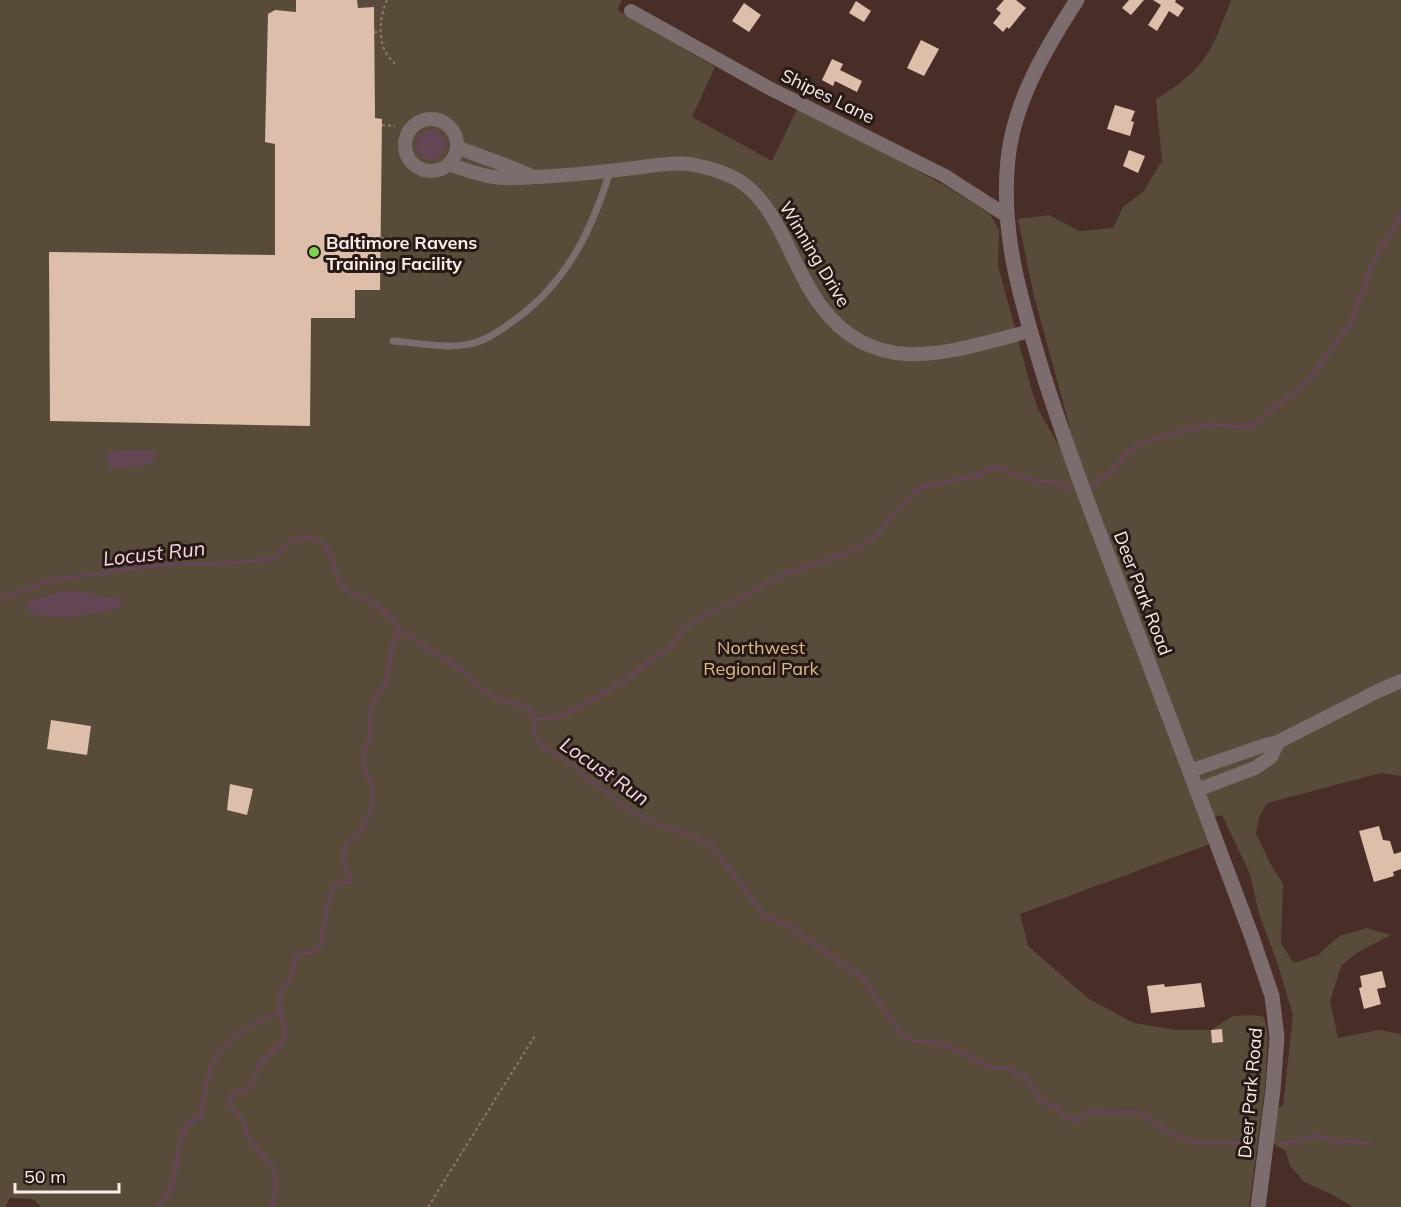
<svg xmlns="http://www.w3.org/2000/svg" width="1401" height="1207" font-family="Mulish,sans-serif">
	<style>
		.green { fill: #594b39 }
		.water { fill: #634553 }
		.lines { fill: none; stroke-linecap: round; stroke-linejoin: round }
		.stream { stroke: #634553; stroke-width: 4 }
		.building { fill: #ddbeab }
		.path { stroke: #907872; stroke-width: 2; stroke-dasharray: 3 3; stroke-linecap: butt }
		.service { stroke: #7c6c6e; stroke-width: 7 }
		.minor { stroke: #7c6c6e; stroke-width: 14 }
		.tertiary { stroke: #7c6c6e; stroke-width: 15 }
		.poi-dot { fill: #7dd154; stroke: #261916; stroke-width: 2 }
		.labels { text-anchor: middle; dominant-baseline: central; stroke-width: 6; stroke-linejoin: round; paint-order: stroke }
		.street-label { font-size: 18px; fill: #feeae6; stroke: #261916 }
		.poi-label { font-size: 18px; font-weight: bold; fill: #feeae6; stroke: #261916; text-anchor: start }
		.park-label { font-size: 18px; fill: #dfba8a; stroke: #261916 }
		.water-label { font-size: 20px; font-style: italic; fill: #fad6e6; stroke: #261916 }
	</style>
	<rect width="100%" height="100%" fill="#492d27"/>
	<!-- green -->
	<path class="green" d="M0,0h622l-5,10 98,57 -23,50 80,44 27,-56 150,83 41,26 9,16 -1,36 34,125 6,18 25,44 7,-25 -36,-132 -16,-77 31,-4 30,16 34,-3 10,-21 20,-15 19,-31 -6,-62c49,-29 56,-48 75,-99h170v776l-20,-3 -114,30 -8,14 -3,16 15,32 12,19 -2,60 13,19 24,-8 21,-19 28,-8 24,7 -33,17 -17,14 -11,35 8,37 41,-8 22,4v173h-48l-20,-12 -29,-13 -14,-16 -4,-15 -14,-8 5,-35 6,-2 10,-91 -16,-53 -18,-48 -9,-40 -28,-59 -20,5 8,24 -190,70 8,32 61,53 45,24 41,7h36l22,-14 22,-1 9,2 4,18 -3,53 -16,119h-1208l-8,-8 -23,-1 -5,9h-5z"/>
	<!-- water -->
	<g class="water">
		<circle cx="431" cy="145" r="15"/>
		<path d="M154,450l1,9 -7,6 -39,4 -3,-16 10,-2z"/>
		<path d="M70,590l50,9 2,5 -3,5 -53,9 -35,-4 -4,-7v-6z"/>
	</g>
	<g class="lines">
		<!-- stream -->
		<g class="stream">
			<path d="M1091,486l22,-16 16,-19 14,-9 67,-18 35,3 12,-4 11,-10 36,-28 45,-59 23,-61 29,-51"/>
			<path d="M0,599l51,-19 117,-16h49l56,-5 19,-18 11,-4 11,1 13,9 12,34 6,9 30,14 14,11 10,15 63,40 19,19 19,11 27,7 8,13 -1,14 9,13 20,12 70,54 33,14 17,5 29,14 52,69 25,12 73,50 40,58 12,6 23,2 15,6 41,19h14l19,11 12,20 19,9 9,10 9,3 17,-9 47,1 34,21 22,8 54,1"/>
			<path d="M535,720l31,-5 60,-35 26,-21 16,-9 17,-22 16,-11 31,-14 43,-25 75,-26 25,-15 18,-23 27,-27 56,-11 18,-10 36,14 23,2 20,8"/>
			<path d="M1280,1144l22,-4 11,-5 23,6 33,2"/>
			<path d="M156,1207c4,-5 10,-9 13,-14 13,-22 1,-67 32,-76 3,-19 5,-42 15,-59 13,-22 41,-37 64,-46"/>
			<path d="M272,1207l3,-9v-29l-16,-17 -12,-18 -4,-14 -15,-16 3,-9 21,-9 7,-22 26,-25v-13l-5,-14 -1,-17 13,-20 5,-21 15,-1 9,-8 4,-29 9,-32 17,-2 -2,-9 -6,-8v-10l4,-12 14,-12 10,-20 2,-23 -6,-12 -4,-20 5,-12 4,-40 14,-21 7,-40 6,-13"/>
		</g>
	</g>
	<!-- building -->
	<g class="building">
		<path d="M296,0h61l1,8 16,-1 1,111 7,1 -2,171h-25v28h-44l-1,108 -260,-5 -1,-169 226,3v-111l-10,-2 3,-128 7,-4 21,2z"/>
		<path d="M1004,0h12l10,8 -17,21 -2,-2 -4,5 -10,-9 8,-10 -5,-4z"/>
		<path d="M1129,0h15l-13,15 -9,-7z"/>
		<path d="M1153,0h23l-1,2 9,6 -6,9 -9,-6 -12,20 -9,-6 13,-20z"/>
		<path d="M856,1l15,10 -7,11 -15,-9z"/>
		<path d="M744,3l17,12 -12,17 -17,-11z"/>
		<path d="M921,40l18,9 -15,27 -17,-8z"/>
		<path d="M832,59l11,5 -3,6 22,11 -5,11 -22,-11 -2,5 -11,-6z"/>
		<path d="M1115,105l20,6 -4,10 3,1 -4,14 -23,-7z"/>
		<path d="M1129,150l16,6 -7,17 -15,-7z"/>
		<path d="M51,720l40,6 -4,29 -40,-6z"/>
		<path d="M230,784l23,5 -6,26 -20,-5z"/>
		<path d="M1379,826l4,14 7,1 4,13 7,-2v17l-8,3 1,4 -20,6 -15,-51z"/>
		<path d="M1382,971l4,16 -9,2 4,15 -17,5 -5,-21 3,-1 -2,-11z"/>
		<path d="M1201,983l4,24 -54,6 -4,-27 17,-2 1,3z"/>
		<path d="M1222,1029l1,13 -11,1 -1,-13z"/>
	</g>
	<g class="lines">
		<!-- path -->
		<g class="path">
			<path d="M387,0c-9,21 -11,50 10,65"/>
			<path d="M374,32l6,1"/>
			<path d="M382,125l13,1"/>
			<path d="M381,238h11"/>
			<path d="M428,1207l108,-173"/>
		</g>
		<!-- service -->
		<path class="service" d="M393,341c28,2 61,10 87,0 12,-4 25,-14 36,-22 51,-37 76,-89 94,-148"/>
		<!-- minor -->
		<g class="minor">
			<path d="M631,11l138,77 176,88 62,40"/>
			<circle cx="431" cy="145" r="26"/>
			<path d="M449,164c32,12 50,17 85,13 -25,-12 -51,-19 -77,-30"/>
			<path d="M534,177c34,-1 67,-5 100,-9 17,-2 37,-6 55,-4 13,2 27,6 39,11 26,10 42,36 54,59 12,24 23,51 39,72 56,76 134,44 209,25"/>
			<path d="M1190,771l75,-26 13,-3 100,-51 23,-10"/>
			<path d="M1197,790l58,-22 16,-11 7,-15"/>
		</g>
		<!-- tertiary -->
		<path class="tertiary" d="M1077,0c-31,48 -63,101 -69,159 -8,73 13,142 34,211 22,71 49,142 76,212 45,118 90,237 134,355l20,59 5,41 -4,53 -15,117"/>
	</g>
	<!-- markers -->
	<circle class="poi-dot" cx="314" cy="252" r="6"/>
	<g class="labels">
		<!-- street labels -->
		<g class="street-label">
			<text transform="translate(828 96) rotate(26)">Shipes Lane</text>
			<text transform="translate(815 254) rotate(59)">Winning Drive</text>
			<text transform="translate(1143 593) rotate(69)">Deer Park Road</text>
			<text transform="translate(1250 1093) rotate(-85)">Deer Park Road</text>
		</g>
		<!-- poi labels -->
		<g class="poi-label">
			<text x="326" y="242">Baltimore Ravens<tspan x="326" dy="21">Training Facility</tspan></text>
		</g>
		<!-- park labels -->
		<g class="park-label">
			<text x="761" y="647">Northwest<tspan x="761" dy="21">Regional Park</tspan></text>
		</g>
		<!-- water labels -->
		<g class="water-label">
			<text transform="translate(154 553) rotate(-6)">Locust Run</text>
			<text transform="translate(605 771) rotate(35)">Locust Run</text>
		</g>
	</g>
	<!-- scale -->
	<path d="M15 1183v9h104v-9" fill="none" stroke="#feeae6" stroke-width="3"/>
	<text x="24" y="1183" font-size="18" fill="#feeae6" stroke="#261916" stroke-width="4.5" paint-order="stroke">50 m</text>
</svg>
